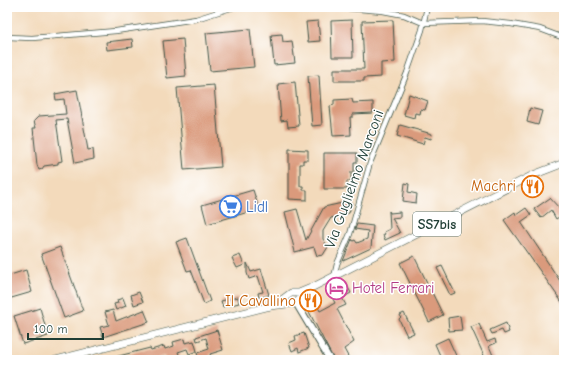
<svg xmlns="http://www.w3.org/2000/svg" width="571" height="367" font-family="'Comic Neue',sans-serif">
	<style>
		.building { fill: #da9a7c }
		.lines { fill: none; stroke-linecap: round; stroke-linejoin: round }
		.minor-casing { stroke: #3f5548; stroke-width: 6 }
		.tertiary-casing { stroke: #3f5548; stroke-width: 8 }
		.primary-casing { stroke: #3f5548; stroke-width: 8 }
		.minor { stroke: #fff; stroke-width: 4.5 }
		.tertiary { stroke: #fff; stroke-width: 6 }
		.primary { stroke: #fff; stroke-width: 7 }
		.labels { text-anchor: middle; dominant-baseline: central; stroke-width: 3; stroke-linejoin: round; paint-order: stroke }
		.shield { fill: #fff; stroke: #627771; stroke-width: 1 }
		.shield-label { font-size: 14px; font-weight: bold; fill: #1f3d34 }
		.street-label { font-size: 15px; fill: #1f3d34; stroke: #fff }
		.food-label { font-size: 15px; fill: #c56008; stroke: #fff; text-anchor: end }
		.shop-label { font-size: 15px; fill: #366cbe; stroke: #fff; text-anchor: start }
		.hotel-label { font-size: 15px; fill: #b23c85; stroke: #fff; text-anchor: start }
	</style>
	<rect width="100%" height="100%" fill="#fff"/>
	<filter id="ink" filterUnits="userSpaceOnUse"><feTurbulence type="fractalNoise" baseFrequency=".025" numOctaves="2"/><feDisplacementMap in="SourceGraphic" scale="8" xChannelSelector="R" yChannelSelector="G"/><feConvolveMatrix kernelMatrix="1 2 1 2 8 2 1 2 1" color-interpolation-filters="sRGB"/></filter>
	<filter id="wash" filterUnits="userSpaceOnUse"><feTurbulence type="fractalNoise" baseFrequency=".012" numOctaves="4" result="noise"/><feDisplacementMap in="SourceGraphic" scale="16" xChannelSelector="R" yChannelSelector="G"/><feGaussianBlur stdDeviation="0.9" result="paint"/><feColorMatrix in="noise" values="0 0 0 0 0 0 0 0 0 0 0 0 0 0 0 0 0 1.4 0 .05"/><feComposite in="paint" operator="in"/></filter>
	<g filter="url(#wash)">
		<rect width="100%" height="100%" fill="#f3dabb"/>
		<g id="blocks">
			<!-- building -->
			<g class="building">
				<path d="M352,20l1,37h-21l-1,-36z"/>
				<path d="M393,20l2,42 -14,1v14l-17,1v3h-30v-12h30l-2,-48z"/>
				<path d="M318,21l2,20 -12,1 -2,-20z"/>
				<path d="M250,29l4,38 -44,4 -4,-38z"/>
				<path d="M282,34l1,8 9,-1 3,22 -21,2 -3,-30z"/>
				<path d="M132,39l1,8 -26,3 -1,-8z"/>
				<path d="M183,39l3,37 -19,2 -4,-37z"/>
				<path d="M319,75l3,50 -10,1 -4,-50z"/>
				<path d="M295,82l4,44 -11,1 -1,-7 -6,1 -3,-37z"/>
				<path d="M214,85l7,82 -37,3 -7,-82z"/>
				<path d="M77,90l11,60 5,-1 1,10 -19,4 -8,-44 -11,1 6,41 -4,1v2l-14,2 -2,3 -3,1 -2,-5 -4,-37h3l-2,-7 5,-5 27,-2 -2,-15 -8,1 -1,-6z"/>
				<path d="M409,94l19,7 -3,9 -4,-1 -1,5 -5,-1 -1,5 -10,-3z"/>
				<path d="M352,99l1,4 20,-1v11l-20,1v3h-3l1,18 -18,1 -3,-30 4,-1v-5z"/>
				<path d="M530,108l12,3 -4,14 -11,-3z"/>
				<path d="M400,125l32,9 -1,5 -6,-2 -2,7 -26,-8z"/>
				<path d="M289,149l19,1v10h-5v4h-3v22h3v4h4v10l-18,-1z"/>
				<path d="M324,153h33v9h-3v10h-3v9h-4v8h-23z"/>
				<path d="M405,183l4,1 -1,8 9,2 -1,9 -13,-2z"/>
				<path d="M253,190l6,19 -52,15 -5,-19z"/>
				<path d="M550,198l9,10 3,7 -6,4 -5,-9 -10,8 -7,-9z"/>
				<path d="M347,202l5,1 -3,10 -18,5 -8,13v8l5,8 -5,8 -6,1 -3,-9 -19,5 -10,-40 12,-3 9,31 18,-33z"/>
				<path d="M526,208l5,7 -10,7 43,65v18l-60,-85 11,-8 1,3z"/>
				<path d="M389,211l1,2 10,-1v5l-8,1 8,15 -15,7 -2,-5 2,-1 -1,-2 6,-3z"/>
				<path d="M357,224l16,2 -2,22 -28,13 9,-22 1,2 2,-1 2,3 10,-4 1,-8 -13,-2z"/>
				<path d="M187,238l23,63 -6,3 -13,-34 -4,1 -11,-29z"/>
				<path d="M60,247l23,64 -19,7 -23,-64z"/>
				<path d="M240,255l4,10 -7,3 -5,-10z"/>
				<path d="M414,256l29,59 -14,7 -29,-59z"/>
				<path d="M247,263l4,9 10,-3 8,26 -10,3 -1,-5 5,-1 -5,-16 -9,3 -2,-6z"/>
				<path d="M442,266l13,27 -5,2 -13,-27z"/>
				<path d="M26,270l6,22 -24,7 -1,-23z"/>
				<path d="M345,282l6,11 -9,5 4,7 -9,4 17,33 -10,7 6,11h-16l-30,-58 9,-4 7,13 15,-8 -2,-4 2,-1 -5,-8z"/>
				<path d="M139,292l4,10 -9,3 -3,-10z"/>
				<path d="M238,297l1,6 -16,4 -2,-6z"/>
				<path d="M123,298l3,8 -10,4 -2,-6 4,-1 -1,-3z"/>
				<path d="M40,308l8,28 -25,8 -9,-28z"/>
				<path d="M113,310l3,11 28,-11 5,12 -46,15 -3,-10 9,-2 -4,-13z"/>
				<path d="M404,313l10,20 -7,3 -8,-17 2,-2 -1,-2z"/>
				<path d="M460,316l2,14 -13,1 -1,-13z"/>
				<path d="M506,323l3,9 -5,2 -2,-4 -10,4 -2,-4z"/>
				<path d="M479,324l8,18 8,-3 1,4 -7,3 6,14h-9l-15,-33z"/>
				<path d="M217,330l6,20 -13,4 2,6h-13l-2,-7 12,-4 -3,-11 -9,3 -1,-4z"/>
				<path d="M304,333l5,15 -10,4 -1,-4 -6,3 -3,-8 7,-3 -1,-4z"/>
				<path d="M448,338l10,22h-16l-7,-16z"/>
				<path d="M184,339l1,4 9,-2 3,10 -8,3 -2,-5 -9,3 2,5 -11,3h-4l-1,-4 -12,4h-4l-1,-2 -9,2h-30l-1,-1 43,-11 1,2 13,-4 1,3 9,-3 -1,-4z"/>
			</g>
		</g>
	</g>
	<g filter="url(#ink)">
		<use href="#blocks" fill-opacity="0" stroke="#3f5548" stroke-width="1"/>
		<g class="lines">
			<defs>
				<g id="minor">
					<path d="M334,7l49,4 21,4 19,8 59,-2 29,3 29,5 24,9"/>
					<path d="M7,37l25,1 84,-7 80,-12 38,-12"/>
					<path d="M334,277l3,-13 13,-30 20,-71 37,-90 15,-43 5,-23"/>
				</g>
				<path id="tertiary" d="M296,303l34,57"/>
				<g id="primary">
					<path d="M270,306l13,-7 8,-6h8l12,-5 222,-113 31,-12"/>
					<path d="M56,360l214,-54 26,-3 12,-12"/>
				</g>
			</defs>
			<!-- minor casing -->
			<use href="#minor" class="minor-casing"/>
			<!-- tertiary casing -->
			<use href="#tertiary" class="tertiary-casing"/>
			<!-- primary casing -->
			<use href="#primary" class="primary-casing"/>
			<!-- minor -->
			<use href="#minor" class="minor"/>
			<!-- tertiary -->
			<use href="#tertiary" class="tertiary"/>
			<!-- primary -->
			<use href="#primary" class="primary"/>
		</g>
	</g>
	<!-- icons -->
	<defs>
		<symbol id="restaurant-ring" viewBox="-11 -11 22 22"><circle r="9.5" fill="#fff" stroke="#e8710a" stroke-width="1.5"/><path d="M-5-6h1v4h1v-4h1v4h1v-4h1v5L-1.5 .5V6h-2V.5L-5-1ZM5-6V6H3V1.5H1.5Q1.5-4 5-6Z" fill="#e8710a"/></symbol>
		<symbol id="supermarket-ring" viewBox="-11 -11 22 22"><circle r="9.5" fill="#fff" stroke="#3f7fe0" stroke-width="1.5"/><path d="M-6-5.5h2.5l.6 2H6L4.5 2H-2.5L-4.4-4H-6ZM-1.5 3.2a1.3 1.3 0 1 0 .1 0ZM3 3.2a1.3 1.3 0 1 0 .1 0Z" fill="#3f7fe0"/></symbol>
		<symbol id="hotel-ring" viewBox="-11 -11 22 22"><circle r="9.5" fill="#fff" stroke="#d1479c" stroke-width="1.5"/><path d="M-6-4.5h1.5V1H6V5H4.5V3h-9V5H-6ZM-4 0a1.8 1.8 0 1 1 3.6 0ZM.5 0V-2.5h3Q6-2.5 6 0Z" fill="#d1479c"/></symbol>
	</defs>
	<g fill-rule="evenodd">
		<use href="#restaurant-ring" x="520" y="174" width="25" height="25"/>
		<use href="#supermarket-ring" x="218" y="194" width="25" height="25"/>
		<use href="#hotel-ring" x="324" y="276" width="25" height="25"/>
		<use href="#restaurant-ring" x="298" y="288" width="25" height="25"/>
	</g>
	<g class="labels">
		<!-- shield labels -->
		<rect class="shield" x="413" y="212" width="48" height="24" rx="3"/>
		<g class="shield-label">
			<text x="437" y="224">SS7bis</text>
		</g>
		<!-- street labels -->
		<g class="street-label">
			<text transform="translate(354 179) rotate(-70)">Via Guglielmo Marconi</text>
		</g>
		<!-- food labels -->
		<g class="food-label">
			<text x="516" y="186">Machri</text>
			<text x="296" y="301">Il Cavallino</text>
		</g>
		<!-- shop labels -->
		<g class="shop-label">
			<text x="246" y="207">Lidl</text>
		</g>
		<!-- hotel labels -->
		<g class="hotel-label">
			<text x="352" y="288">Hotel Ferrari</text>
		</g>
	</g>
	<!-- margin -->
	<rect width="571" height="367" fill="none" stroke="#fff" stroke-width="24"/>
	<!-- scale -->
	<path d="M28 333v6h75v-6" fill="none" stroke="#1f3d34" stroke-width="2"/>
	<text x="34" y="333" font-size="12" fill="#1f3d34" stroke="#ffffff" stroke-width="3" paint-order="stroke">100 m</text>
</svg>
